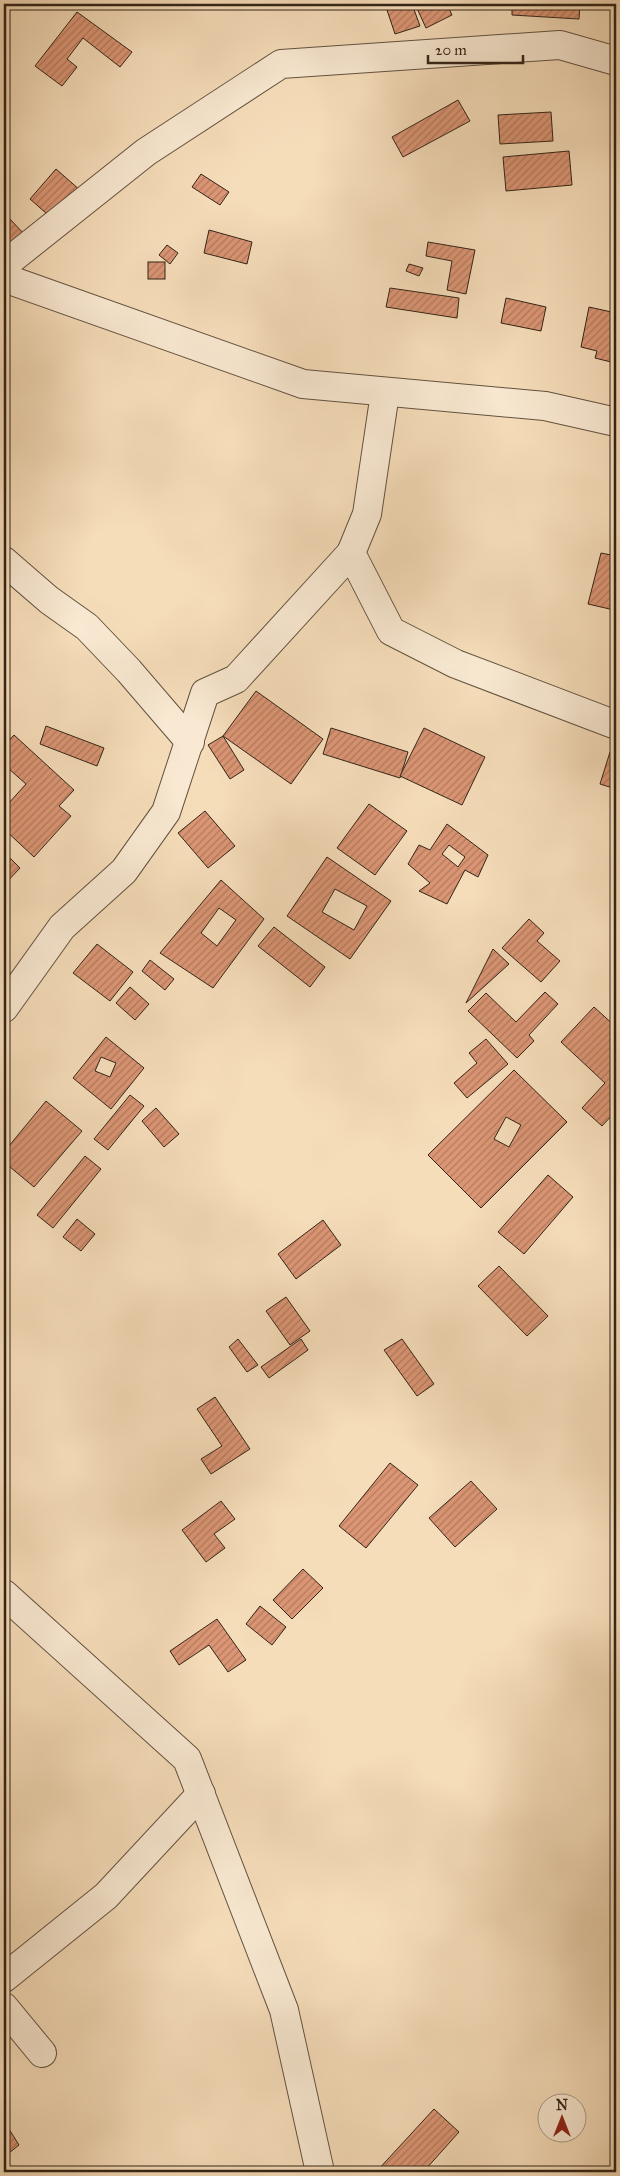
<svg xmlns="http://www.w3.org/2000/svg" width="620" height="2176" font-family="'IM FELL Great Primer',serif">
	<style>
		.building { fill: url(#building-hatch); stroke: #322417; fill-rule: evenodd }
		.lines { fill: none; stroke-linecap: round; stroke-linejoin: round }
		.minor-casing { stroke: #635240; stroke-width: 30 }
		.tertiary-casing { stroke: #635240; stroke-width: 30 }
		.minor { stroke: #f9e9d2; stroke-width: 28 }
		.tertiary { stroke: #f9e9d2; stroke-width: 28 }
	</style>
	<defs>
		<pattern id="building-hatch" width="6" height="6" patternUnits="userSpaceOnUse" patternTransform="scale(1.25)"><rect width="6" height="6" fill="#dc9675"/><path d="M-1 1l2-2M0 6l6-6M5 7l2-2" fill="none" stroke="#b37a5f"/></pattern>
	</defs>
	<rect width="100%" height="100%" fill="#f6ddba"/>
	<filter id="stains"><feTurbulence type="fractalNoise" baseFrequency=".004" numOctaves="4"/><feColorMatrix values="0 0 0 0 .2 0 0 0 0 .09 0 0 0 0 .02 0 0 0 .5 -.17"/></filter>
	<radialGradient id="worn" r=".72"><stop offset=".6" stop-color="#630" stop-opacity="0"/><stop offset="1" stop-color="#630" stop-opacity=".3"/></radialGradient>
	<!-- building -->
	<g class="building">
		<path d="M385,4h27l8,22 -25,8z"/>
		<path d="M415,4h32l5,11 -26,13z"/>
		<path d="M512,4h68l-1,15 -67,-4z"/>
		<path d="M77,12l55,40 -12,15 -37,-29 -16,21 10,8 -15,19 -27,-20z"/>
		<path d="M458,100l12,21 -67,36 -11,-20z"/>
		<path d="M551,112l2,29 -53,3 -2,-29z"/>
		<path d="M569,151l3,34 -66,6 -3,-34z"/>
		<path d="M56,169l25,22 -26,30 -25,-22z"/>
		<path d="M201,174l28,18 -9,13 -28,-18z"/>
		<path d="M9,218l15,16 -13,12 -7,-7v-17z"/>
		<path d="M209,230l43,12 -5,22 -43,-11z"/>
		<path d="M428,242l47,8 -9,44 -19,-4 5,-29 -26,-5z"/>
		<path d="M167,245l11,8 -8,11 -11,-9z"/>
		<rect x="148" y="262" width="17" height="17"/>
		<path d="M409,264l14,4 -4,8 -13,-5z"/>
		<path d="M390,288l69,10 -2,20 -71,-11z"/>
		<path d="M506,298l40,9 -5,24 -40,-8z"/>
		<path d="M589,307l27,6 -1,50 -20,-5 2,-7 -16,-4z"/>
		<path d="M615,484h1v33h-4z"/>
		<path d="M601,553l15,3v44l-2,10 -26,-6z"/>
		<path d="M256,691l67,48 -32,45 -68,-48z"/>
		<path d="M46,726l58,22 -7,18 -57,-22z"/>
		<path d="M331,728l77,24 -8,26 -77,-24z"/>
		<path d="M424,728l61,29 -23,48 -62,-29z"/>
		<path d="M14,735l60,55 -15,16 12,10 -37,41 -30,-28v-29l4,4 18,-20 -17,-15 -5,6v-29z"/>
		<path d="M223,736l21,34 -14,9 -22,-34z"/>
		<path d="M610,752l6,2v35l-16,-5z"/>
		<path d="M369,804l38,27 -32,44 -38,-27z"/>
		<path d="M205,811l30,35 -27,22 -30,-35z"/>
		<path d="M447,824l41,31 -10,22 -13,-7 -18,34 -28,-13 11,-8 -22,-19 11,-19 11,5zM449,845l16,12 -7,10 -16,-13z"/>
		<path d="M4,852l16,16 -16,17z"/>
		<path d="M327,857l64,44 -41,58 -63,-43zM335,889l32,17 -13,24 -32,-18z"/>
		<path d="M221,880l43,39 -51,69 -53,-35zM219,908l17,12 -19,26 -16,-13z"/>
		<path d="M529,919l15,14 -7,8 23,20 -19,21 -39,-34z"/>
		<path d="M274,927l51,40 -15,20 -52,-41z"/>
		<path d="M97,944l36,28 -23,29 -37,-28z"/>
		<path d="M493,949l16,15 -43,39z"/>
		<path d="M150,960l24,19 -9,11 -23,-19z"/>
		<path d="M130,987l19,17 -14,16 -19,-17z"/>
		<path d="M545,992l13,12 -29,31 5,6 -17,17 -49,-47 18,-18 30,29z"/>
		<path d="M594,1007l22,20v84l-14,15 -20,-18 23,-25 -44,-41z"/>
		<path d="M106,1037l38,31 -33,41 -38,-31zM101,1057l15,6 -6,14 -15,-6z"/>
		<path d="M486,1039l22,25 -41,34 -13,-15 23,-20 -8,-10z"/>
		<path d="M514,1070l53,52 -86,86 -53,-53zM506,1117l15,8 -12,22 -15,-8z"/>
		<path d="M130,1095l14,11 -36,44 -14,-11z"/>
		<path d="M46,1101l36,30 -48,56 -30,-25v-10z"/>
		<path d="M156,1108l23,26 -15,13 -22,-26z"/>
		<path d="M85,1156l16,13 -48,59 -16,-13z"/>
		<path d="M548,1175l25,22 -49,57 -26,-22z"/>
		<path d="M77,1219l18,15 -14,17 -18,-14z"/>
		<path d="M323,1220l18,25 -45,34 -18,-25z"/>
		<path d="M499,1266l49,50 -21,20 -49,-50z"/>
		<path d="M286,1297l24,34 -20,14 -24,-34z"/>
		<path d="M238,1339l20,26 -11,7 -18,-25z"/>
		<path d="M301,1339l7,11 -39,28 -8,-11z"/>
		<path d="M402,1339l32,45 -17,12 -33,-46z"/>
		<path d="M215,1397l35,52 -39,25 -10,-15 21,-13 -25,-37z"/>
		<path d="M390,1463l28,22 -52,63 -27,-22z"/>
		<path d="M471,1481l26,28 -42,38 -26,-29z"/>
		<path d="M221,1501l14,18 -21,15 11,14 -19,14 -24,-32z"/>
		<path d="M303,1569l20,19 -31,31 -19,-19z"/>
		<path d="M260,1606l26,21 -14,18 -26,-21z"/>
		<path d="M217,1619l29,41 -18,12 -19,-27 -30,20 -9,-14z"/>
		<path d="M434,2109l25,23 -34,38 3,2h-52z"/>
		<path d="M4,2121l15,24 -15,12z"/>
	</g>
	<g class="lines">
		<defs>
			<g id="minor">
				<path d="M4,265l142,-113 135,-88 279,-19 56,16"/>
				<path d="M385,393l-18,121 -16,39 40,78 65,33 160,61"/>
				<path d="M4,561l45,39 38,27 42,44 61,71"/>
				<path d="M4,1008l58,-81 62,-56 42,-59 39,-119 31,-14 115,-126"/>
				<path d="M4,1594l183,165 97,251 36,162"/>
				<path d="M4,1978l102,-82 95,-102"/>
				<path d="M4,2007l38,46"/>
			</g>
			<path id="tertiary" d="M4,278l299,106 242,22 71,16"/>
		</defs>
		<!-- minor casing -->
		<use href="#minor" class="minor-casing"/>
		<!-- tertiary casing -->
		<use href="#tertiary" class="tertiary-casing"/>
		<!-- minor -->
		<use href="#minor" class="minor"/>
		<!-- tertiary -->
		<use href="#tertiary" class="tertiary"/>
	</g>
	<!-- margin -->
	<rect width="620" height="2176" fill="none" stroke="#f6ddba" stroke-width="20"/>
	<rect x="5" y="5" width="610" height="2166" fill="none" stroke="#322417" stroke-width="2.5"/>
	<rect x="10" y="10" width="600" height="2156" fill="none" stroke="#322417"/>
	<!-- north arrow -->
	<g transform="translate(562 2118)"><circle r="24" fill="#f9e9d2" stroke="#a99a87"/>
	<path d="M0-4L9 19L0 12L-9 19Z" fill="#8f2418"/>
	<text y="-8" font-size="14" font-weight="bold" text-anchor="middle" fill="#322417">N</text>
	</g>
	<!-- scale -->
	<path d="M428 55v8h95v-8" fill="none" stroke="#322417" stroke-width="2.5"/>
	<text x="435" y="55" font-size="15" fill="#322417" stroke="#f9e9d2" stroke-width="4" paint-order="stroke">20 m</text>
	<rect width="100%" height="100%" filter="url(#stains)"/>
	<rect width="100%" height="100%" fill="url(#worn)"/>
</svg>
